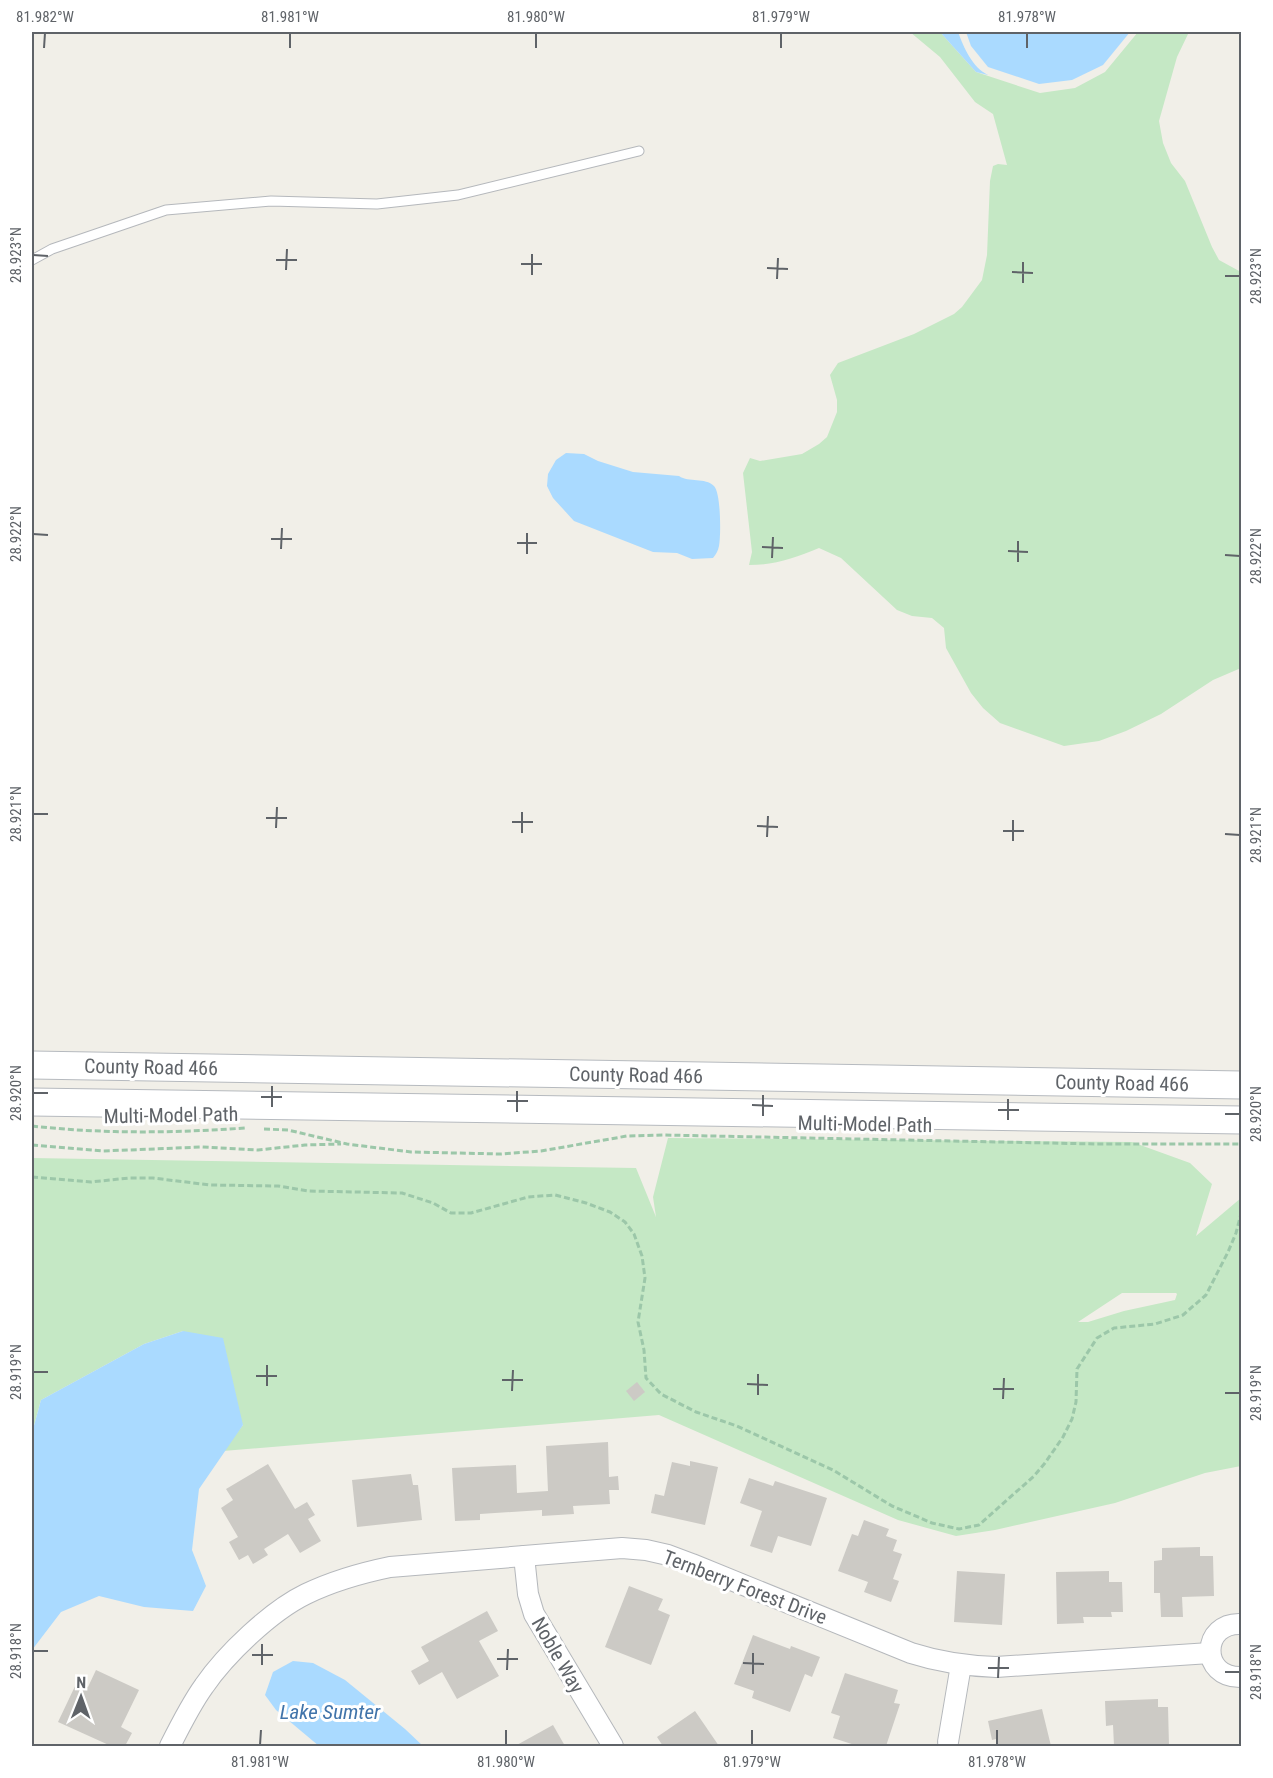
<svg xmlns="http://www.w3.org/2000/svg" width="1273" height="1778" font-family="'Roboto Condensed',sans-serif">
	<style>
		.green { fill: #c5e8c5; fill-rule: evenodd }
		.water { fill: #aadaff }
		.building { fill: #cccac5 }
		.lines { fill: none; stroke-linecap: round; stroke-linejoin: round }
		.lane-casing { stroke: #b5b8bc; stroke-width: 11 }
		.street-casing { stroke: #b5b8bc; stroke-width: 22 }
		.secondary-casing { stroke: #b6babf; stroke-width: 29 }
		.path { stroke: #9cc7a9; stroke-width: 3; stroke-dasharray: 6 3; stroke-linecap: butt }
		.lane { stroke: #fff; stroke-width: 9 }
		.street { stroke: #fff; stroke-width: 20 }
		.secondary { stroke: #fff; stroke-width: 27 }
		.ticks { fill: none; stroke: #5f6368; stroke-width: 2 }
		.labels { text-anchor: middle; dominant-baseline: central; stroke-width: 6; stroke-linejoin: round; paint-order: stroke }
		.street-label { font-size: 20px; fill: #5f6368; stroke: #fff }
		.water-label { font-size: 21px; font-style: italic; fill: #4174aa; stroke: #fff }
		.neatline { fill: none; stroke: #5f6368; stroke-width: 2 }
		.ticks-label { font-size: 15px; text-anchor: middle; fill: #5f6368 }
	</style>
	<rect width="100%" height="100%" fill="#f1efe8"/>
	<!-- green -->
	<g class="green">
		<path d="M910,32h30l36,40 64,21 35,-5 30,-16 33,-40h51l-12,25 -18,64 4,22 8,20 14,18 27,66 7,13 22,12v396l-28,12 -52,34 -35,17 -27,10 -35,5 -64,-23 -17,-15 -12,-15 -25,-45 -2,-20 -12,-10 -20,-2 -15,-6 -56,-52 -22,-10c-24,10 -44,17 -70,17l3,-13 -9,-79 7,-15 10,3 42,-7 17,-10 8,-7 10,-25v-12l-7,-25 8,-12 76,-29 40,-20 8,-7 20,-27 5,-25 3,-74 3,-15 5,-2 9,1 -14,-51 -18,-12 -35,-45z"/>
		<path d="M668,1138l464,4 58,21 22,21 -16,52 45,-38v268l-36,7 -90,30 -120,27 -39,6 -58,-16 -239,-105 -436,36 20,-26 -60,-94 -39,13 -103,56 -9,33v-275l604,10 20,49 -3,-20zM1122,1293h54l1,1 -2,6 -51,11 -36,11h-10z"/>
	</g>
	<!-- water -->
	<g class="water">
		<path d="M940,32h18c6,16 14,35 30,43l-12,-3z"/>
		<path d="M966,32h164l-27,33 -31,15 -33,4 -51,-17 -17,-21z"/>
		<path d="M566,453l18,1 14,7 35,11 46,4c10,7 26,1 35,10 7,7 7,50 5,60 -1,5 -3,8 -6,12l-21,1 -15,-6 -24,-1 -79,-31 -21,-23 -6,-12 1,-12 8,-14z"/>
		<path d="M183,1331l40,7 20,87 -44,64 -7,61 14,36 -13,25 -49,-4 -45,-11 -38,16 -29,38v-217l9,-33 103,-56z"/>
		<path d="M293,1661l20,2 32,17 60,49 18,17h-104l-43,-36 -11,-15 8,-23z"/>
	</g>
	<!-- building -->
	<g class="building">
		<path d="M637,1382l8,10 -11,9 -8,-10z"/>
		<path d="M608,1442l1,35 9,-1 1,14h-10l1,14 -37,2 1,8 -32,2v-6l-62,4v6l-25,1 -3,-53 64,-3 1,28 31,-2 -2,-45z"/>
		<path d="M690,1461l28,6 -13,58 -54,-12 4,-19 9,2 8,-34 18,4z"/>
		<path d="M268,1464l27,45 12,-7 8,13 -7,4 13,22 -21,12 -12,-19 -24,15 4,6 -15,9 -5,-9 -9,5 -10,-18 9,-5 -17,-29 12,-8 -7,-11z"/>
		<path d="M411,1474l2,11h5l4,35 -65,7 -5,-47z"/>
		<path d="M749,1478l24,8 2,-5 52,17 -16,48 -33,-10 -6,17 -22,-7 12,-35 -22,-8z"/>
		<path d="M864,1520l25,9 -3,7 11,4 -4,11 9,3 -9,25 6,2 -8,21 -27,-10 4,-10 -30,-11 14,-37 6,2z"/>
		<path d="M1200,1547v9h13l1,40 -32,1 1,20h-22l-1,-24h-6v-32l8,-1v-12z"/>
		<path d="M957,1571l48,3 -3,51 -48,-3z"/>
		<path d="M1109,1571v11h13l1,30h-12l1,5h-29l1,6 -27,1 -1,-52z"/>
		<path d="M629,1586l34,13 -5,11 12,5 -19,50 -46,-18z"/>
		<path d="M487,1611l11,20 -19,10 20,35 -42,23 -15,-27 -23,13 -8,-14 18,-10 -8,-14z"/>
		<path d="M753,1635l37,14 1,-3 29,11 -8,20 -7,-3 -15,38 -38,-14 2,-7 -20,-7z"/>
		<path d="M96,1670l43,20 -18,37 11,6 -7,13h-14l-53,-24 19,-40 11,5z"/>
		<path d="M845,1673l53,17 -4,13 6,1 -14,42h-28l-25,-8 7,-22 -9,-3z"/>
		<path d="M1158,1699v8h10l1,39h-55l-1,-21 -7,1 -1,-25z"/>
		<path d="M1042,1709l9,37h-53l-2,-7 -4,1 -4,-19z"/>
		<path d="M695,1711l24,35h-56l-6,-9z"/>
		<path d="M553,1725l12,21h-50z"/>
	</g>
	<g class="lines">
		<defs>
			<path id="lane" d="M32,260l20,-11 114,-39 105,-9 106,3 81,-9 181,-44"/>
			<g id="street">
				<path d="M524,1556l4,38 6,20 79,132"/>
				<path d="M1242,1624c-41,-3 -43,55 0,53"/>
				<path d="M948,1742l13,-77"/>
				<path d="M170,1746c10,-20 21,-42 34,-60 22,-32 67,-75 102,-92 27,-13 55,-21 84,-27l232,-19 24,2 22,5 24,9 219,89c28,9 55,13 85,14l214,-14"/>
			</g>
			<g id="secondary">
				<path d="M32,1065l1210,20"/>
				<path d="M32,1102l1210,18"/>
			</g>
		</defs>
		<!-- lane casing -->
		<use href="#lane" class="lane-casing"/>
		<!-- street casing -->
		<use href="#street" class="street-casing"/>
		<!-- secondary casing -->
		<use href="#secondary" class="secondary-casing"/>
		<!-- path -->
		<g class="path">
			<path d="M32,1126c71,8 141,7 213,2"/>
			<path d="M264,1129l24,1 59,14 64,8 90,2 40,-3 86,-15 38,-1 432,9h145"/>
			<path d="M32,1145l71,6 99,-4 56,3 47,-5 36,-1"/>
			<path d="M32,1177l59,5 38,-4h24l57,7 68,1 30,5 94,2 31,10 18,10h20l57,-16 27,-2 31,8 24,9 15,10 9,12 8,22 3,22 -7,44 6,28 2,28 15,16 35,18 41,14 96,44 59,36 40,17 27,6 20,-4 55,-49 11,-13 18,-26 9,-18 4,-17 1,-33 20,-31 17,-10 41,-4 28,-9 23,-20 22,-43 8,-19 6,-23"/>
		</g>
		<!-- lane -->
		<use href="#lane" class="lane"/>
		<!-- street -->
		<use href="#street" class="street"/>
		<!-- secondary -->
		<use href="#secondary" class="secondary"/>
	</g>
	<!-- ticks -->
	<path class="ticks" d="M44,48l1,-15M290,48v-15M536,48v-15M781,48v-15M1027,48v-15M33,255l15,1M276,260h21M521,264h21M767,268l21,1M286,270l1,-21M1012,272l21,1M532,275v-21M1225,276h15M777,279l1,-21M1023,283v-21M33,534l15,1M271,539h21M517,543h20M762,547l21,1M281,549l1,-21M1008,551l20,1M527,554v-21M1225,555l15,1M772,558l1,-21M1018,562v-21M33,814h15M266,818h21M512,822h21M757,826l21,1M276,828l1,-21M1003,831h21M522,833v-21M1225,834l15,1M767,837l1,-21M1013,841v-21M33,1093h15M261,1097h21M507,1101h21M752,1105l21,1M272,1107v-21M998,1110h21M517,1112v-21M1225,1114h15M763,1116v-21M1008,1120v-21M33,1372h15M256,1376h21M502,1380h21M747,1384l21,1M267,1386v-21M993,1389h21M512,1391l1,-21M1225,1393h15M758,1395v-21M1003,1399l1,-21M33,1651h15M252,1655h21M497,1659h21M743,1663l21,1M262,1665v-21M988,1668h21M507,1670l1,-21M1225,1672h15M753,1674v-21M998,1678l1,-21M260,1745l1,-15M506,1745v-15M752,1745v-15M997,1745v-15"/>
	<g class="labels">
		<!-- street labels -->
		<g class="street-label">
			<text transform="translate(151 1067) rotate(1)">County Road 466</text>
			<text transform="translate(636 1075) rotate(1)">County Road 466</text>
			<text transform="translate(1122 1083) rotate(1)">County Road 466</text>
			<text transform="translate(171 1115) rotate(-1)">Multi-Model Path</text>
			<text transform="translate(865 1124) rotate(1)">Multi-Model Path</text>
			<text transform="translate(745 1587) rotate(21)">Ternberry Forest Drive</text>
			<text transform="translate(558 1655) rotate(60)">Noble Way</text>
		</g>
		<!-- water labels -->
		<g class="water-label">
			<text x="330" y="1712">Lake Sumter</text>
		</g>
	</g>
	<!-- border -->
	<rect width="1273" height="1778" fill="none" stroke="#ffffff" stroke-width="66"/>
	<!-- north arrow -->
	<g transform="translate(81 1697) rotate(1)" stroke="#ffffff" stroke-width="4.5" paint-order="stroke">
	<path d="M0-4.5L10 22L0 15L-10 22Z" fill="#5f6368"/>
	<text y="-9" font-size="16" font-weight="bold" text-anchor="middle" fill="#5f6368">N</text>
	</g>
	<rect x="33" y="33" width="1207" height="1712" class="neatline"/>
	<g class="ticks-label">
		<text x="45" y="22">81.982°W</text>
		<text x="290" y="22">81.981°W</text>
		<text x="536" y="22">81.980°W</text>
		<text x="781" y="22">81.979°W</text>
		<text x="1027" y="22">81.978°W</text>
		<text transform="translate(16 255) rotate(-90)" y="5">28.923°N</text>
		<text transform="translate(1256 276) rotate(-90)" y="5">28.923°N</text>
		<text transform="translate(16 534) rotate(-90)" y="5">28.922°N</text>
		<text transform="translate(1256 556) rotate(-90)" y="5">28.922°N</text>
		<text transform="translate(16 814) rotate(-90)" y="5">28.921°N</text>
		<text transform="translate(1256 835) rotate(-90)" y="5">28.921°N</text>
		<text transform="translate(16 1093) rotate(-90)" y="5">28.920°N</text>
		<text transform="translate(1256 1114) rotate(-90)" y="5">28.920°N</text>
		<text transform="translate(16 1372) rotate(-90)" y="5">28.919°N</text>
		<text transform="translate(1256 1393) rotate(-90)" y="5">28.919°N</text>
		<text transform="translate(16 1651) rotate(-90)" y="5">28.918°N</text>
		<text transform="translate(1256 1672) rotate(-90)" y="5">28.918°N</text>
		<text x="260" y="1767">81.981°W</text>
		<text x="506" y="1767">81.980°W</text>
		<text x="752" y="1767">81.979°W</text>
		<text x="997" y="1767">81.978°W</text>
	</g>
</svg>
